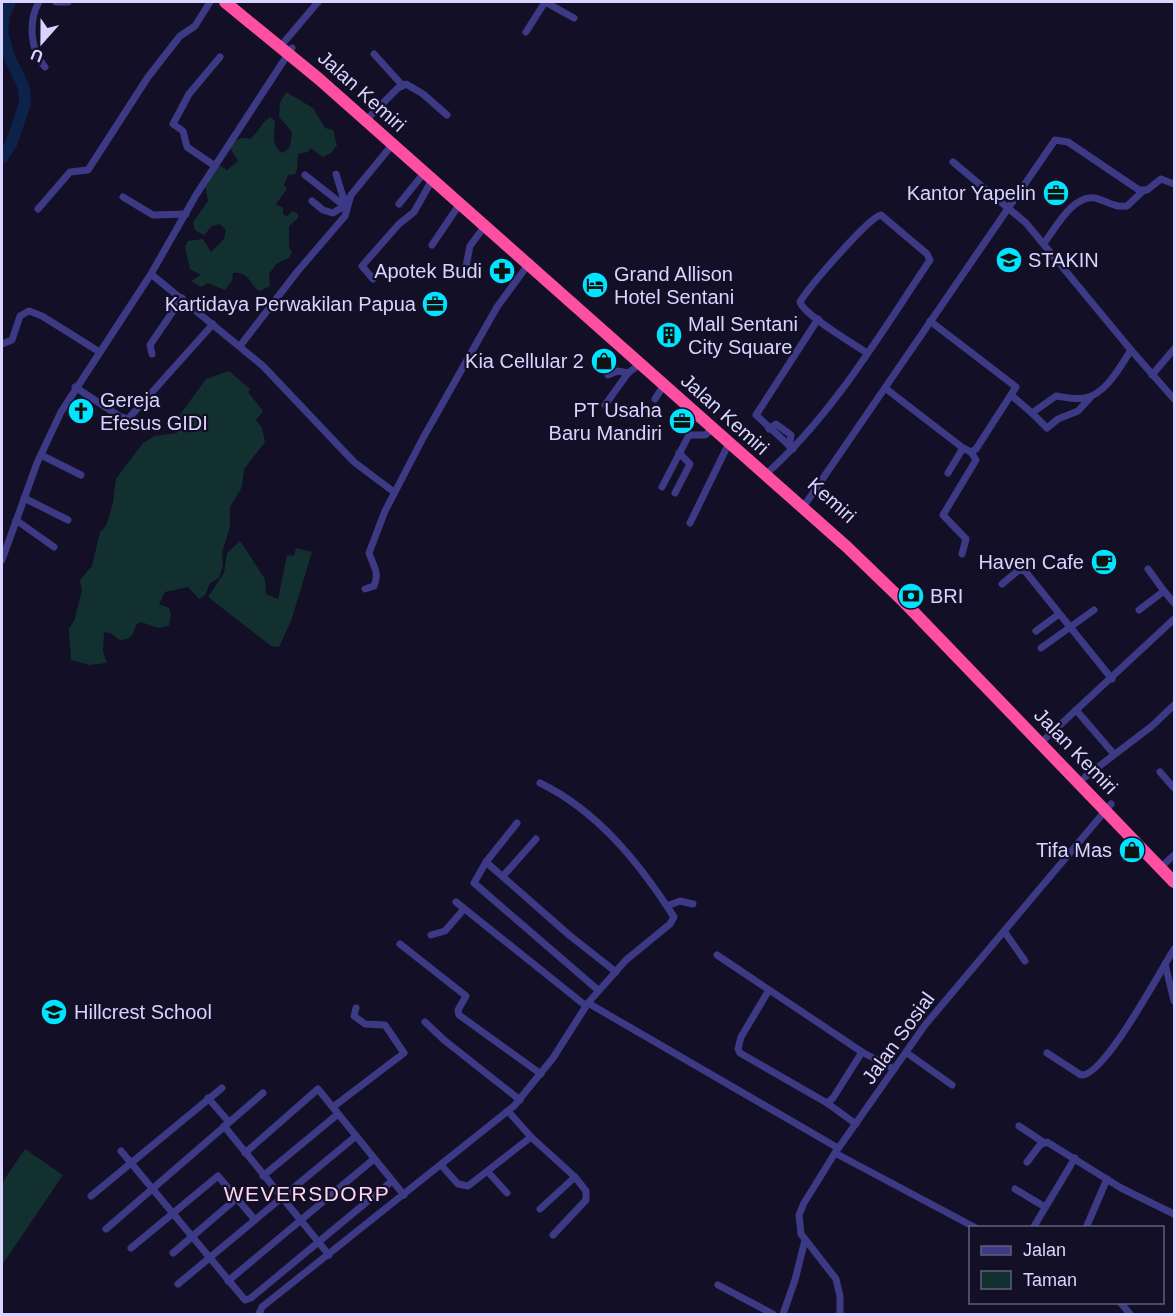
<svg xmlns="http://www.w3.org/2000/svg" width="1176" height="1316" font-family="Helvetica,sans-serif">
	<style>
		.green { fill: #12302f }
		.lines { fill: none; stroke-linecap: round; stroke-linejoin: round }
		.river { stroke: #0c2248; stroke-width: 12 }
		.street { stroke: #3d3a85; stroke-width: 7 }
		.highway { stroke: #ff4fa3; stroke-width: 12 }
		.labels { text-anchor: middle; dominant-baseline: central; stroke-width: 4.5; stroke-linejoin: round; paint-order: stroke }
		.street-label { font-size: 20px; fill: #d9d4ff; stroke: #130f26 }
		.poi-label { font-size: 20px; fill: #d9d4ff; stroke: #130f26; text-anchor: end }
		.neighbourhood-label { font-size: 21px; letter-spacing: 1.5px; fill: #ffd6f0; stroke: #130f26 }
	</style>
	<rect width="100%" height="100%" fill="#130f26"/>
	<!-- green -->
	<g class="green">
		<path d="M286,92l27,16 12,20 8,2 4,15 -6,8 -8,4 -12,-9 -3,4 -10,2 -1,15 -2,5 -7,1 -4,10 3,4 -11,15 7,4v6l4,2 6,-5 5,3v4l-9,8v20l3,7 -3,5 -13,6 -7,10 1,12 -11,5c-10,-7 -10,-20 -26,-18l-1,8 -7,9 -17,-7 -7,4 -10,-6 10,-6 -11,-6 -5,-22 3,-6 15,-2 8,13 13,-13 2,-9 -6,-6 -8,2 -8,9 -9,-5 -2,-8 15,-21 -3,-16 14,-20 8,5 11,-9 -8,-13c5,-9 10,-12 20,-9 9,-7 11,-16 20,-22l5,4c0,15 -5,21 7,32l8,-6 2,-15 -13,-15 1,-14z"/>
		<path d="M229,371l21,18 -2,3 15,19 -7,9 6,8 3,14 -21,27 -2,18 -12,20v20l-8,25 1,13 -4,13 -9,5 -5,12 -6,4 -11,-12 -23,5 -6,12 10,4 2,6 -2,12 -11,2 -17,-6 -4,2c-6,11 -3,15 -17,16l-10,-7 -6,-1 -1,19 4,12 -18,2 -18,-5 -2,-31 5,-8 8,-30 -2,-11 12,-14 8,-34 6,-6 7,-23 3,-24 5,-7 22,-29 12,-7 22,-3 -1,-13 30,-41z"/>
		<path d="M240,541l25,38 1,15 12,5 9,-44 7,1 2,-8 16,4 -21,69 -12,26 -8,-1 -63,-49 16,-24 3,-20z"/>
		<path d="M25,1149l38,26 -61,90v-82z"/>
	</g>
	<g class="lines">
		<!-- river -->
		<path class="river" d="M2,158l9,-14 14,-40 -1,-16 -16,-34 -6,-22 2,-17 6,-13"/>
		<!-- street -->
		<g class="street">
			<path d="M39,2c-11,19 -9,48 6,65"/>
			<path d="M56,2h12"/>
			<path d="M545,2l29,16"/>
			<path d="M526,32l19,-30"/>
			<path d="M285,41l33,-39"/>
			<path d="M374,54l28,31"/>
			<path d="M369,117l29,-29 8,-4 17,10 24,21"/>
			<path d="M953,162l73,61 105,127 43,49"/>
			<path d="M215,166l-28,-19 -4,-16 -10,-7 16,-30 31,-37"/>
			<path d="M336,174l7,23 5,4"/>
			<path d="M305,175l42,33"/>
			<path d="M123,197l30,18 33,-1"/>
			<path d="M312,201l11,9 10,3 11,-7"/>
			<path d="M399,204l25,-31"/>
			<path d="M38,209l32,-37 18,-2 60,-93 32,-41 15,-10 15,-24"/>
			<path d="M1044,243c11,-14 29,-49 51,-45 12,3 20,10 32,8l16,-15"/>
			<path d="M432,245l27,-40"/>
			<path d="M151,274l112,92 91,96 40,30"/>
			<path d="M464,276l6,-30 14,-19"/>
			<path d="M373,279l-11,-13 37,-42 15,-12 18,-32"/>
			<path d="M2,344l10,-4 8,-24 9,-5 13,5 56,35"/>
			<path d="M240,346l57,-74 48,-56 6,-21 41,-50"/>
			<path d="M152,354l-2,-9 32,-47"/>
			<path d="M608,375l10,-4 10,2"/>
			<path d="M1152,375l22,-26"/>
			<path d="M75,387l44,29 9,3 85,-95"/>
			<path d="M885,388l78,60 8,4 5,-3 40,-62 -86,-66"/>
			<path d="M1011,395l21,18 24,-17c9,1 20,4 29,2 21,-4 35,-31 46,-48"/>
			<path d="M655,399l9,-14"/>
			<path d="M605,405l23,-32 12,-9"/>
			<path d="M1032,413l15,15 11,-9 20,-8 12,-13"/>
			<path d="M769,429l7,-5 15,11 -2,11"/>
			<path d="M793,449l-37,-34 62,-96"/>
			<path d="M41,455l40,20"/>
			<path d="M948,473l15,-25"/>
			<path d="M765,475c68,-60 115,-141 165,-215l-3,-6 -46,-39c-12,2 -73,73 -81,87 4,13 54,42 67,51"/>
			<path d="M662,487l27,-52h16l8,-6"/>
			<path d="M675,493l15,-29 -11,-11"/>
			<path d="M24,498l44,22"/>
			<path d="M806,503l249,-363 13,2 71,48h8l14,-11 13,5"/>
			<path d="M16,520l38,27"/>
			<path d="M690,523l39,-80"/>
			<path d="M962,554l4,-15 -23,-24 33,-55 -5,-8"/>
			<path d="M2,560l35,-97 24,-51 90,-138 45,-79 96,-147"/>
			<path d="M1148,569l16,22"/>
			<path d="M1002,584l17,-14 6,1 87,108"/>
			<path d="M365,589l9,-3c6,-14 -1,-20 -5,-33l16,-42 38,-73 74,-131 33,-45"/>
			<path d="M1139,610l25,-19 10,12"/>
			<path d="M1036,631l23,-17"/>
			<path d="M1041,648l53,-38"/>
			<path d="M1076,710l37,43"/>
			<path d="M1046,738l128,-119"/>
			<path d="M1160,772l14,16"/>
			<path d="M1085,777l67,-51 22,-21"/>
			<path d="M540,783c58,28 100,81 134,134l-4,7 -44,36 -38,43"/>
			<path d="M517,823l-31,39 -12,21 124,107"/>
			<path d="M486,862l83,73 47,37"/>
			<path d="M1161,867l13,-12"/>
			<path d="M503,876l33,-37"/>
			<path d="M456,902l130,104"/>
			<path d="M667,906l13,-5 13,3"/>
			<path d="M1004,931l21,30"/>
			<path d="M431,935l14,-4 19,-22"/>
			<path d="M400,944l66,52 -8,14 1,5 82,59"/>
			<path d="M717,955l145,97 32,17"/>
			<path d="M1165,964l9,37"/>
			<path d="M769,990l-28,47 -3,12 2,4 87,50 6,-5 29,-46"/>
			<path d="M425,1022l19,18 76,60"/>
			<path d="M907,1053l45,32"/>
			<path d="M1047,1053l34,22c23,2 80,-105 93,-126"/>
			<path d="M208,1098l21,24"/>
			<path d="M827,1103l29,21"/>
			<path d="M333,1107l71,-54 -19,-28 -20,-1 -11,-8 2,-8"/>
			<path d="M508,1111l23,26 44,40 11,14v9l-33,35"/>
			<path d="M224,1126l105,129"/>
			<path d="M1019,1126l24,16"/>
			<path d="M121,1151l124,149 6,-2 141,-117"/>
			<path d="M245,1153l73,-64 86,106"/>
			<path d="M835,1153l141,75"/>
			<path d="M1027,1162l13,-17 7,-3 74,46 53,26"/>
			<path d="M441,1165l17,19 10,2 63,-49"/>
			<path d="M488,1172l19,21"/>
			<path d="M263,1176l75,-62"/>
			<path d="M1015,1189l30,18"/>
			<path d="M91,1196l131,-108"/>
			<path d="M540,1209l35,-32"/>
			<path d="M1033,1228l42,-70"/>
			<path d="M1086,1228l21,-49"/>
			<path d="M106,1229l157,-136"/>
			<path d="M131,1248l87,-72 37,44"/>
			<path d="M173,1253l64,-55"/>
			<path d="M228,1281l146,-122"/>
			<path d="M178,1284l178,-148"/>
			<path d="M718,1285l55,29"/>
			<path d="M1120,1302l10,12"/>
			<path d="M259,1314l3,-7 252,-201 39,-48 35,-55 250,145"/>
			<path d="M783,1314l12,-34 10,-40"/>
			<path d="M840,1314v-18l-4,-17 -35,-45 -2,-19 5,-12 31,-50 90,-128 186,-221"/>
		</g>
		<!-- highway -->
		<path class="highway" d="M225,2l94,77 528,468 58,56 269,279"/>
	</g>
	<!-- icons -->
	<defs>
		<symbol id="office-disc" viewBox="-11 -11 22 22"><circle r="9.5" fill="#00e5ff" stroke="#130f26"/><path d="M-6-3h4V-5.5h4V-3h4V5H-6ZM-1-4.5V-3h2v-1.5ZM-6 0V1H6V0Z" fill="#111"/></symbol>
		<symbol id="university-disc" viewBox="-11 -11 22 22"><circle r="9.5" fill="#00e5ff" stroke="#130f26"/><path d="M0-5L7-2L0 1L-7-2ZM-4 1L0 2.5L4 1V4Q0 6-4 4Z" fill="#111"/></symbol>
		<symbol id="pharmacy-disc" viewBox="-11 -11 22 22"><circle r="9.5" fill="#00e5ff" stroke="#130f26"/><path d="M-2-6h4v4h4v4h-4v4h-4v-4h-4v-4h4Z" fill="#111"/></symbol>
		<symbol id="hotel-disc" viewBox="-11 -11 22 22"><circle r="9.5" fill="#00e5ff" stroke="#130f26"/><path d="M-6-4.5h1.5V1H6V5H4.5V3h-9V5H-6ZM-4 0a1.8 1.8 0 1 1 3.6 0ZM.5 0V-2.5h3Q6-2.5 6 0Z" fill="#111"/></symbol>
		<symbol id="building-disc" viewBox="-11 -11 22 22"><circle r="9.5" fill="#00e5ff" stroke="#130f26"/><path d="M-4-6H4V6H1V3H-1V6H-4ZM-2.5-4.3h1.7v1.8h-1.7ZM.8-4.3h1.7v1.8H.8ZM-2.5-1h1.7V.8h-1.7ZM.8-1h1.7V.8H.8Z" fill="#111"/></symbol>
		<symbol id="shop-disc" viewBox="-11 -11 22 22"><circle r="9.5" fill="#00e5ff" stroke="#130f26"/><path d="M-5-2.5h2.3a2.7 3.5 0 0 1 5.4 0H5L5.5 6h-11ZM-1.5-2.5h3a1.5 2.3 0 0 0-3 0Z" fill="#111"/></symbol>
		<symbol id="church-disc" viewBox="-11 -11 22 22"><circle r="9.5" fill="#00e5ff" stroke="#130f26"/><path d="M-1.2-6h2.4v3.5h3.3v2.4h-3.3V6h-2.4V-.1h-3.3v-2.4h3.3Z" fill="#111"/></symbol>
		<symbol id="cafe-disc" viewBox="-11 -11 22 22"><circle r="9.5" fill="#00e5ff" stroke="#130f26"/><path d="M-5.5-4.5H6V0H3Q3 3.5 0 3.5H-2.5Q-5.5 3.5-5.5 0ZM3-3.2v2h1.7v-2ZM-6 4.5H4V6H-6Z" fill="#111"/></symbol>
		<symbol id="bank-disc" viewBox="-11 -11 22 22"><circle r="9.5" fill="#00e5ff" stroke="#130f26"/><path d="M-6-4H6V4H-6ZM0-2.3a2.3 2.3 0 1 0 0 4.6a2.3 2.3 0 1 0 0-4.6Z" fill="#111"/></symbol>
		<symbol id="school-disc" viewBox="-11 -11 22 22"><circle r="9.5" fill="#00e5ff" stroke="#130f26"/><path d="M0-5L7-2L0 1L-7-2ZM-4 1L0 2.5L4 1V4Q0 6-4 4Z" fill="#111"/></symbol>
	</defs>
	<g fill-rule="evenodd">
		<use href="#office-disc" x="1041" y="178" width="30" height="30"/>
		<use href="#university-disc" x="994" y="245" width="30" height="30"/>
		<use href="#pharmacy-disc" x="487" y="256" width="30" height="30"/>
		<use href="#hotel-disc" x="580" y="270" width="30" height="30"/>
		<use href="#office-disc" x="420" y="289" width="30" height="30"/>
		<use href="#building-disc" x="654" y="320" width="30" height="30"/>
		<use href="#shop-disc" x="589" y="346" width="30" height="30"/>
		<use href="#church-disc" x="66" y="396" width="30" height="30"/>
		<use href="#office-disc" x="667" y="406" width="30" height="30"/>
		<use href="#cafe-disc" x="1089" y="547" width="30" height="30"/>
		<use href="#bank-disc" x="896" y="581" width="30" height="30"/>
		<use href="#shop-disc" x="1117" y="835" width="30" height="30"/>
		<use href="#school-disc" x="39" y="997" width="30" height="30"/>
	</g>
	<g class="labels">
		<!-- street labels -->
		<g class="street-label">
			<text transform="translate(362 91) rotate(42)">Jalan Kemiri</text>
			<text transform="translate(725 414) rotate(42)">Jalan Kemiri</text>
			<text transform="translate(832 500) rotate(42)">Kemiri</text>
			<text transform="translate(1076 751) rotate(46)">Jalan Kemiri</text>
			<text transform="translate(898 1038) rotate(-54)">Jalan Sosial</text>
		</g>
		<!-- poi labels -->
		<g class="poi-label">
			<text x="1036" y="193">Kantor Yapelin</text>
			<text x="1028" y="260" text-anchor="start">STAKIN</text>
			<text x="482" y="271">Apotek Budi</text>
			<text x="614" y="274" text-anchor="start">Grand Allison<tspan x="614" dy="23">Hotel Sentani</tspan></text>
			<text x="416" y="304">Kartidaya Perwakilan Papua</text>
			<text x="688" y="324" text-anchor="start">Mall Sentani<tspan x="688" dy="23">City Square</tspan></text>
			<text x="584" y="361">Kia Cellular 2</text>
			<text x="100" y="400" text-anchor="start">Gereja<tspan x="100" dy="23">Efesus GIDI</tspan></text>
			<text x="662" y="410">PT Usaha<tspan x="662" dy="23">Baru Mandiri</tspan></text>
			<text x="1084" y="562">Haven Cafe</text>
			<text x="930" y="596" text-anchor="start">BRI</text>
			<text x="1112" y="850">Tifa Mas</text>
			<text x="74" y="1012" text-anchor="start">Hillcrest School</text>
		</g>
		<!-- neighbourhood labels -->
		<g class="neighbourhood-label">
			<text x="307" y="1193">WEVERSDORP</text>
		</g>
	</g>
	<!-- border -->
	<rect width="1176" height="1316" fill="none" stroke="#d9d4ff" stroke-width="6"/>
	<!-- legend -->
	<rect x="969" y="1226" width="195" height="78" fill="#130f26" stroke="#625e7d" stroke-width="1.5"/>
	<rect x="981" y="1246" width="30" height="9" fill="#3d3a85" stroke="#625e7d" stroke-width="1.5"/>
	<text x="1023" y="1256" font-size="18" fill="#d9d4ff">Jalan</text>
	<rect x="981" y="1271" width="30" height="18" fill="#12302f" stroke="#625e7d" stroke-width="1.5"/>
	<text x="1023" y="1286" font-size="18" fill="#d9d4ff">Taman</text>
	<!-- north arrow -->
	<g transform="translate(42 42) rotate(201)" stroke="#130f26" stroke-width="4.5" paint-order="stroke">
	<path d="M0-4.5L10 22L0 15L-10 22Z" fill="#d9d4ff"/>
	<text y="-9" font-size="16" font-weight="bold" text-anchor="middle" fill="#d9d4ff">U</text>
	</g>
</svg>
